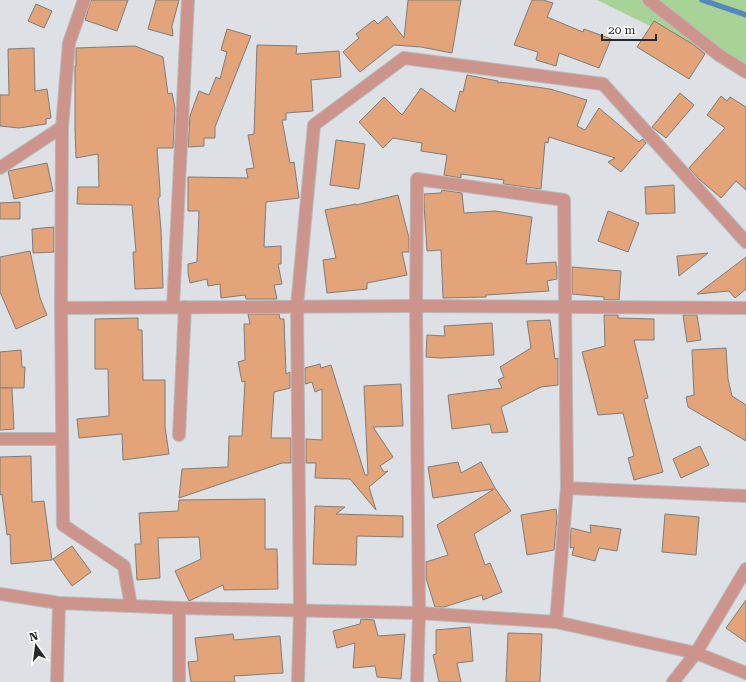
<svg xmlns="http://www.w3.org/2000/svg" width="746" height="682" font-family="'Roboto Serif',serif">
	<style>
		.green { fill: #a8d397 }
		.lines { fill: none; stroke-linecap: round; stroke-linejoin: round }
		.stream { stroke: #5689bb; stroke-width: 5.5 }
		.building { fill: #e2a478; stroke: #807c79 }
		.minor-casing { stroke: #b8bcbf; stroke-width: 14 }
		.minor { stroke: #cc948b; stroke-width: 12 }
	</style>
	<rect width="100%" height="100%" fill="#dde1e5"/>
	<!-- green -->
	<path class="green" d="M597,0h149v73z"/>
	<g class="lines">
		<!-- stream -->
		<path class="stream" d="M702,0l44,15"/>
	</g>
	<!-- building -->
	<g class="building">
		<path d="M91,0h37l-11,31 -32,-11z"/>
		<path d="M156,0h23l-7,26 1,10 -25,-7z"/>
		<path d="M408,0h53l-9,53 -31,-6 -27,-2 -34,27 -17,-20 16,-14 -3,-4 18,-14 4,4 9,-8 17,22z"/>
		<path d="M532,0h11l10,3 -6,14 36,15 1,-3 27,10 -12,29 -40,-15 -3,13 -20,-6 2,-8 -24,-7z"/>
		<path d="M36,4l16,7 -8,17 -16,-7z"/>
		<path d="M654,21l40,24 11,9 -16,25 -52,-32z"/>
		<path d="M227,29l24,7 -36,91v11h-11v8l-16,1 2,-31 9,-25 10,4 7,-18 4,2 7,-27 -6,-2z"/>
		<path d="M257,45l40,1 -1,8 43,-3 2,26 -30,3 2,31 -27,2v7h-4l8,43 4,-1 5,36 -33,4 -2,45 17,-1v18h-3l4,20 -8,1 3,14h-31l-1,-4 -24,3 -1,-14 -12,2 -1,-7 -17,4 -2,-10v-9l9,-2 2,-51h-11v-34l60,1 -2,-9 8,-1 -6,-33 6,-1z"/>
		<path d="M135,46l28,11 5,37 4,-1 3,15 -2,40h-16l3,42v7l-2,1 3,31 2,59 -28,1 -2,-37h3l-4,-47 -55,-1 1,-17h21l-1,-33 -22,4 -1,-29v-63h1v-18z"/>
		<path d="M34,48l1,43 12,-2 4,29 -5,1v5l-27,4 -19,-2v-31h9l-1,-46z"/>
		<path d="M467,75l31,6v2h1l1,-1 50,7 37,11 -10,26 8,4 14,-22 40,34 4,-3 3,4 -25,29 -13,-10 7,-4 -66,-21 -1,6 -3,-1 -4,47 -8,-1 -30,-4 1,-4 -43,-6v4l-17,-3 3,-20 -26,-4 1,-8 -29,-5 -10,10 -24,-26 25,-25 18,18 19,-27 34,24 5,-21 3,1z"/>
		<path d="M680,93l14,12 -28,33 -14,-11z"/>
		<path d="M721,96l6,5 3,-4 16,10v83l-10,-9 -15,17 -22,-19 -10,-11 36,-40 -18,-13z"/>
		<path d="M336,140l29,4 -6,45 -29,-4z"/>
		<path d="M47,163l6,28 -39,8 -6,-28z"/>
		<path d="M674,185l1,28 -29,1 -1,-27z"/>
		<path d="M442,190l20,3 2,20 31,-2 37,6 -6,47 30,-2v4h1v13l-10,2 2,10 -63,4v2l-43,1 -2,-48 -14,1 -3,-47v-10l17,-1z"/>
		<path d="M398,195l11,43v14h-7l5,23 -40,8v6l-40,4 -4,-33 13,-2 -11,-48 31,-6v1z"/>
		<path d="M20,202v17h-20v-16z"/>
		<path d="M608,211l31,12 -11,29 -30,-11z"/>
		<path d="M54,227v25l-21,1 -1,-24z"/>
		<path d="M30,251l10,47 7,17 -31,14 -16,-37v-35z"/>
		<path d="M708,253l-29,23 -2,-20z"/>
		<path d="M746,257v32l-11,9 -6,-7 -32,3z"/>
		<path d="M572,267l49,4 -2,29h-15v-3l-32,-3z"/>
		<path d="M248,314h31l1,5h4l2,55 4,-2v16l-16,4 -3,46h20v25h-9l-103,35 3,-29 46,-2 1,-31h13l3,-55 -3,1 -4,-20 7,-2 -1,-36h6z"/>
		<path d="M604,315h14v3l36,1v21h-20l14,58 -4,1 19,73 -29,8 -6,-22 6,-2 -11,-43 -25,2 -16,-63 23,-6z"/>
		<path d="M683,315h14l4,25 -14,2z"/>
		<path d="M138,318v12h4l1,50h22v47l4,27 -46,6 -1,-26 -43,4 -2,-19 32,-3 -1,-47h-13v-50z"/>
		<path d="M550,320l5,39 3,-1v27l-17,2 -40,20 7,25 -16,1 -2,-9 -38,5 -4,-34 54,-7 -4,-8 6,-3 -4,-10 31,-19 -4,-27z"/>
		<path d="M492,323l2,32 -52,3 -16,-1 1,-22 18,1 -1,-10z"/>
		<path d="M726,348l2,31 4,17 14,9v36l-58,-34 -2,-10 8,-2 -2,-45z"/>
		<path d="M21,350l1,17h3l-1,21h-24v-36z"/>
		<path d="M320,364l1,4 10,-3 34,110h3l-4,-89 37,-2 2,42 -30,1 20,30 -13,9 4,6 4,-1 -19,16 7,23 -26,-31 -35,-1 1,-15h-10v-24l16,1v-51l-7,3 -3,-10 -7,2v-16z"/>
		<path d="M0,388h12l2,41 -14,1z"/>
		<path d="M700,446l9,19 -28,13 -8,-19z"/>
		<path d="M31,456l1,46 12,-1 8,59 -41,4 -1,-30 -3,1 -5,-41 -2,1v-38z"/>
		<path d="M458,462l3,11 20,-11 14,26 16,23 -37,23 11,31 5,-2 12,29 -19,8 -1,-5 -38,12h-9l-9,-29v-16l22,-7 -11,-30 57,-36 -61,9 -5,-31z"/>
		<path d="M265,499v50h12l1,40 -54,1 -1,-5 -34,16 -14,-30 26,-12 -2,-22 -41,1 2,40 -23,2 -2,-36h6l-2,-31 39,-2 1,-11z"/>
		<path d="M315,506l30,1 -9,7 67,2v21l-46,-1 -1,29 -43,-1z"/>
		<path d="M556,509l1,8 -3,33 -27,5 -6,-40z"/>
		<path d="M665,514l34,3 -3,38 -34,-3z"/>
		<path d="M590,525l31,4 -4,22 -18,-3 -4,13 -23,-6 2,-8 -4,1 1,-20 20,5z"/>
		<path d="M72,546l19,26 -19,14 -19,-27z"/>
		<path d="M746,600v42l-20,-14z"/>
		<path d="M361,619l13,1 4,16 27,-2 -4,45 -24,-2 -2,-11 -22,2 2,-25 -18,5 -4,-17 27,-7z"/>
		<path d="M470,627l3,34 -16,2 4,19h-22l-6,-27 3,-1v-24z"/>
		<path d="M508,633l34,1 -2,48h-34z"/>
		<path d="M233,634l1,6 46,-4 3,37 -49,3 1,6h-44l-3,-20 10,-1 -3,-23z"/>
	</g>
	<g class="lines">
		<defs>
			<g id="minor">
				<path d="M84,0l-15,43 -7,84 -1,181 2,217 61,41 7,40"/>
				<path d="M649,0l70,55 27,17"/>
				<path d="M0,168l62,-41"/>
				<path d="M173,307l15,-307"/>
				<path d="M61,308l355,-2 330,2"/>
				<path d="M179,435l6,-128"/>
				<path d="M0,439h62"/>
				<path d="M0,594l59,9 120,5 240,5 137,9 140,31 50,20"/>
				<path d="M556,622l11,-134"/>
				<path d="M57,682l2,-79"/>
				<path d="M179,682v-74"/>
				<path d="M298,682l2,-72 -3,-304 17,-181 90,-67 199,26 143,158"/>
				<path d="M417,682l2,-69 -3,-307 1,-127 147,21 3,288 179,8"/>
				<path d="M673,682l23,-29 50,-84"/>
			</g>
		</defs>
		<!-- minor casing -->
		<use href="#minor" class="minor-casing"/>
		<!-- minor -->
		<use href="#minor" class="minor"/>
	</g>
	<!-- north arrow -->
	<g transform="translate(36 646) rotate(346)" stroke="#ffffff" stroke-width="3" paint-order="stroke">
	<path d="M0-3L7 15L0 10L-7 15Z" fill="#262829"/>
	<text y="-6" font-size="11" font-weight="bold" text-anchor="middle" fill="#262829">N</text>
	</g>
	<!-- scale -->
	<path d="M602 34v6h54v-6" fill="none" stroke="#262829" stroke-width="2"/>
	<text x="608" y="34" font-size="12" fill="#262829" stroke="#ffffff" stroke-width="3" paint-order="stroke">20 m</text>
</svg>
